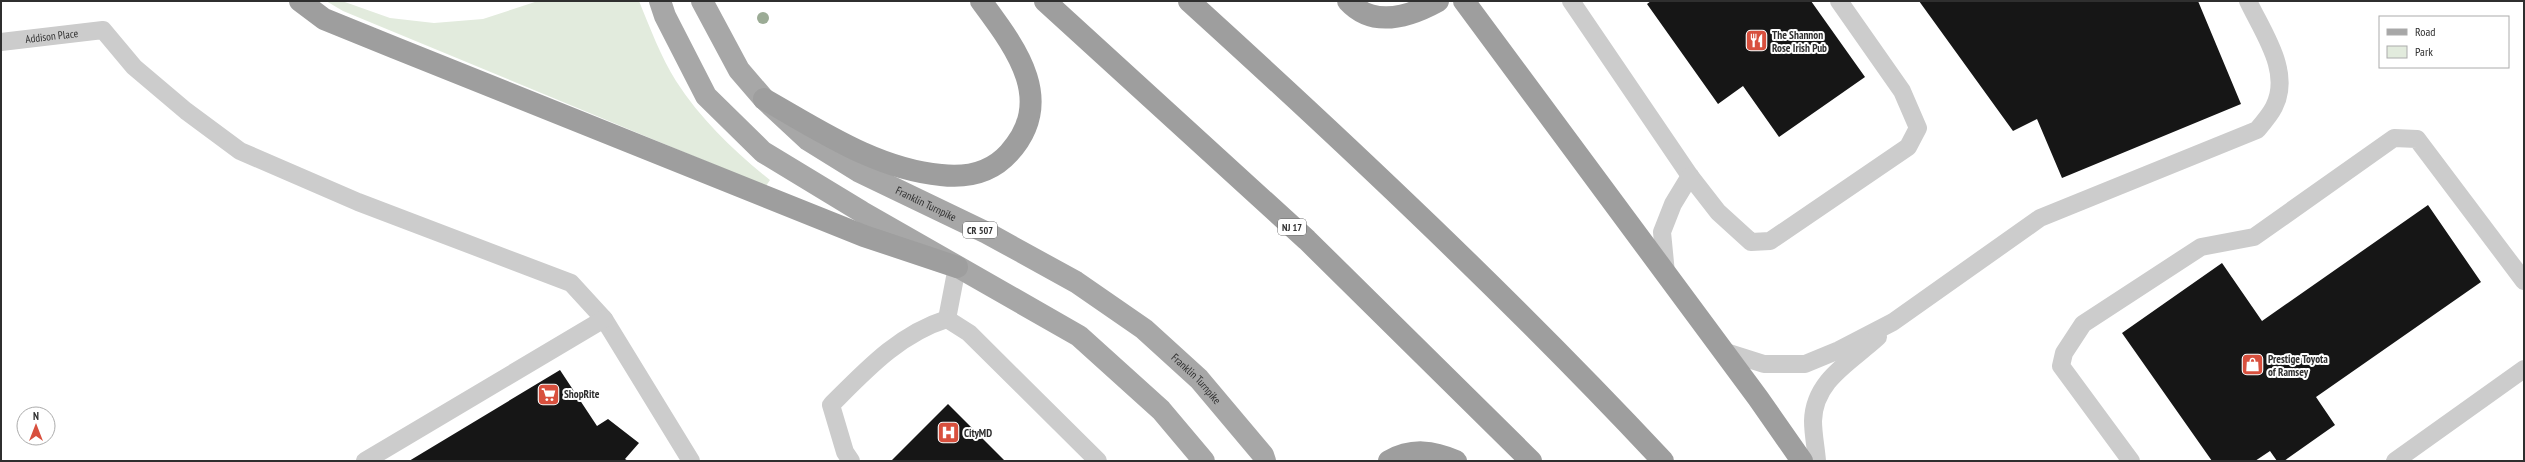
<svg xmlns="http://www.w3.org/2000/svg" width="2525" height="462" font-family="'PT Sans Narrow',sans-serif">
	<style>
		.green { fill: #e2ebdd }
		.building { fill: #161616 }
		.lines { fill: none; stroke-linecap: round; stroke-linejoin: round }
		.service { stroke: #ccc; stroke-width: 18 }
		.primary { stroke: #a7a7a7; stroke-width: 22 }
		.trunk { stroke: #9e9e9e; stroke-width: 22 }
		.tree { fill: #9bab95 }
		.labels { text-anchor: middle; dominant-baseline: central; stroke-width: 4; stroke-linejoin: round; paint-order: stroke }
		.shield { fill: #fff; stroke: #6d6d6d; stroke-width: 1 }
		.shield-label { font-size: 10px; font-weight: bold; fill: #2f2f2f }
		.poi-label { font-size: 11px; font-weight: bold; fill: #2f2f2f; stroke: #fff; text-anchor: start }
		.street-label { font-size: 11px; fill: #2f2f2f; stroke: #fff }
	</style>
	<rect width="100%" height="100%" fill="#fff"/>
	<!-- green -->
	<path class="green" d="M326,1h16l48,17 44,5 49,-4 55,-18h101c11,27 22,56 37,80 25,39 59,71 94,99l-4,6 -423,-175z"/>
	<!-- building -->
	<g class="building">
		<path d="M1651,1h160l54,76 -86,60 -36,-51 -25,18 -71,-100z"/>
		<path d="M1919,1h279l43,103 -179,74 -25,-59 -24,12z"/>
		<path d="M2428,205l53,77 -165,115 19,28 -51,36h-7l-7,-10 -15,10h-43l-90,-128 100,-70 40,58z"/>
		<path d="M560,370l37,56 11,-7 31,24 -14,16 3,2h-219z"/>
		<path d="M948,404l57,57h-114z"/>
	</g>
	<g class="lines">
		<!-- service -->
		<g class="service">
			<path d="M1571,1l119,175 28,36 33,30 19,-1 138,-94 10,-19 -16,-37 -63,-90"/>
			<path id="s1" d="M1,42l102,-12 31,37 52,44 54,40 118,51 213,81 33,36 87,142"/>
			<path d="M1666,273l-4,-41 11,-28 17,-28"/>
			<path d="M947,319l10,-52"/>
			<path d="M1723,351l41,13h41l34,-14 54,-28 147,-104 217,-88c6,-7 13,-15 17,-23 18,-35 -11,-74 -26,-106"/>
			<path d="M365,461l239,-142"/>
			<path d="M851,461l-6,-9 -14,-47c35,-35 68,-71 116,-86l22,14 129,128"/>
			<path d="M1817,461c-1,-13 -4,-27 -4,-40 1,-41 38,-59 65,-84"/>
			<path d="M2131,461l-70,-95 3,-13 19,-29 118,-77 53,-10 140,-99 23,1 107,142"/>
			<path d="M2395,461l129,-92"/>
		</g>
		<!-- primary -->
		<g class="primary">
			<path d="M660,1l5,15 41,80 57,56 99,60 217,124 82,74 43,51"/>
			<path id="s2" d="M702,1l37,69 25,29 44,41 50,31 129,62 89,49 68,47 55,50 64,76 2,6"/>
		</g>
		<!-- trunk -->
		<g class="trunk">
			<path d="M300,1l24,18 69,28 471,189 93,31"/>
			<path d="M1045,1l262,239 224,221"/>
			<path d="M1189,1c163,148 323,299 474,460"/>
			<path d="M1348,1c25,27 61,16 90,0"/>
			<path d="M1464,1l294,397 44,63"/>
			<path d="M764,99c55,31 112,70 177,76 26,3 50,-2 68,-22 48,-53 6,-106 -28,-152"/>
			<path d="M1389,461c23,-13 44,-10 67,0"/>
		</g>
	</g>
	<!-- trees -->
	<circle class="tree" cx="763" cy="18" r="6"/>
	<!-- icons -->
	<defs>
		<symbol id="restaurant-square" viewBox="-11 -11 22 22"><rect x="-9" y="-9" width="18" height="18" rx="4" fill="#d8503e" stroke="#fff"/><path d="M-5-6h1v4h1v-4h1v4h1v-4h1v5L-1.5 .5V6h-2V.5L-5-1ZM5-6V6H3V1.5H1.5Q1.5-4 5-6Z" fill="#fff"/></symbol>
		<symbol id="shop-square" viewBox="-11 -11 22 22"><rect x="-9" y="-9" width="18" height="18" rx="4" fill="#d8503e" stroke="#fff"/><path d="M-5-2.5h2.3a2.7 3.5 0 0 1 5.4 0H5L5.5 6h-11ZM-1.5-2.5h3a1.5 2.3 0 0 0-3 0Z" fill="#fff"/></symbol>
		<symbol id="supermarket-square" viewBox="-11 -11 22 22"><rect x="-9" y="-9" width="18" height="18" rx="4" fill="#d8503e" stroke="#fff"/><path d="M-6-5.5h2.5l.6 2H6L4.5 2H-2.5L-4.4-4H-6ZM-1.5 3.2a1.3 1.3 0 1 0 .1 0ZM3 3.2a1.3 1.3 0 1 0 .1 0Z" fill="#fff"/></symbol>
		<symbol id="hospital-square" viewBox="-11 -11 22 22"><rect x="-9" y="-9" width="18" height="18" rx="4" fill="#d8503e" stroke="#fff"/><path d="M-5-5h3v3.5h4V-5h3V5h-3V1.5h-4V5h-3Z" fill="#fff"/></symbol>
	</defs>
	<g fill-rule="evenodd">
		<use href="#restaurant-square" x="1744" y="28" width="25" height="25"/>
		<use href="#shop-square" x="2240" y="352" width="25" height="25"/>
		<use href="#supermarket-square" x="536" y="382" width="25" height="25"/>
		<use href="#hospital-square" x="936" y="420" width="25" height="25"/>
	</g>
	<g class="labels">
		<!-- shield labels -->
		<g class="shield">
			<rect x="1278" y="219" width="28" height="16" rx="3"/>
			<rect x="963" y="222" width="34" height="16" rx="3"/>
		</g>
		<g class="shield-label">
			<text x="1292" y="227">NJ 17</text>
			<text x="980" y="230">CR 507</text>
		</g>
		<!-- poi labels -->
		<g class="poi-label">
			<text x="1772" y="35">The Shannon<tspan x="1772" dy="13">Rose Irish Pub</tspan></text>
			<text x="2268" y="359">Prestige Toyota<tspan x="2268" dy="13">of Ramsey</tspan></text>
			<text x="564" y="394">ShopRite</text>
			<text x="964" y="433">CityMD</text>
		</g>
		<!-- street labels -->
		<g class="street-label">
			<text stroke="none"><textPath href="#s1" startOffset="51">Addison Place</textPath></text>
			<text stroke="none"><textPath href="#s2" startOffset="311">Franklin Turnpike</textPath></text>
			<text stroke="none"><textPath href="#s2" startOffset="635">Franklin Turnpike</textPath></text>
		</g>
	</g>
	<!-- border -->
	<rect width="2525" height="462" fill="none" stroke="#2f2f2f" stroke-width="4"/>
	<!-- legend -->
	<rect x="2379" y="16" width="130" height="52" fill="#ffffff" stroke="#acacac"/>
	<rect x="2387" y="29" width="20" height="6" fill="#a7a7a7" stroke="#acacac"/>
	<text x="2415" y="36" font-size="12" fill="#2f2f2f">Road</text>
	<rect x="2387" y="46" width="20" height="12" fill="#e2ebdd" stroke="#acacac"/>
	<text x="2415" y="56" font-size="12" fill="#2f2f2f">Park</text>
	<!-- north arrow -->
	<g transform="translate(36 426)"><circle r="19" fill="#ffffff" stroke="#acacac"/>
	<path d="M0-3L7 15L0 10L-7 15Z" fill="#d8503e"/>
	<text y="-6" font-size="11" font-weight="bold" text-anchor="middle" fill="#2f2f2f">N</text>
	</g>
</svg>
